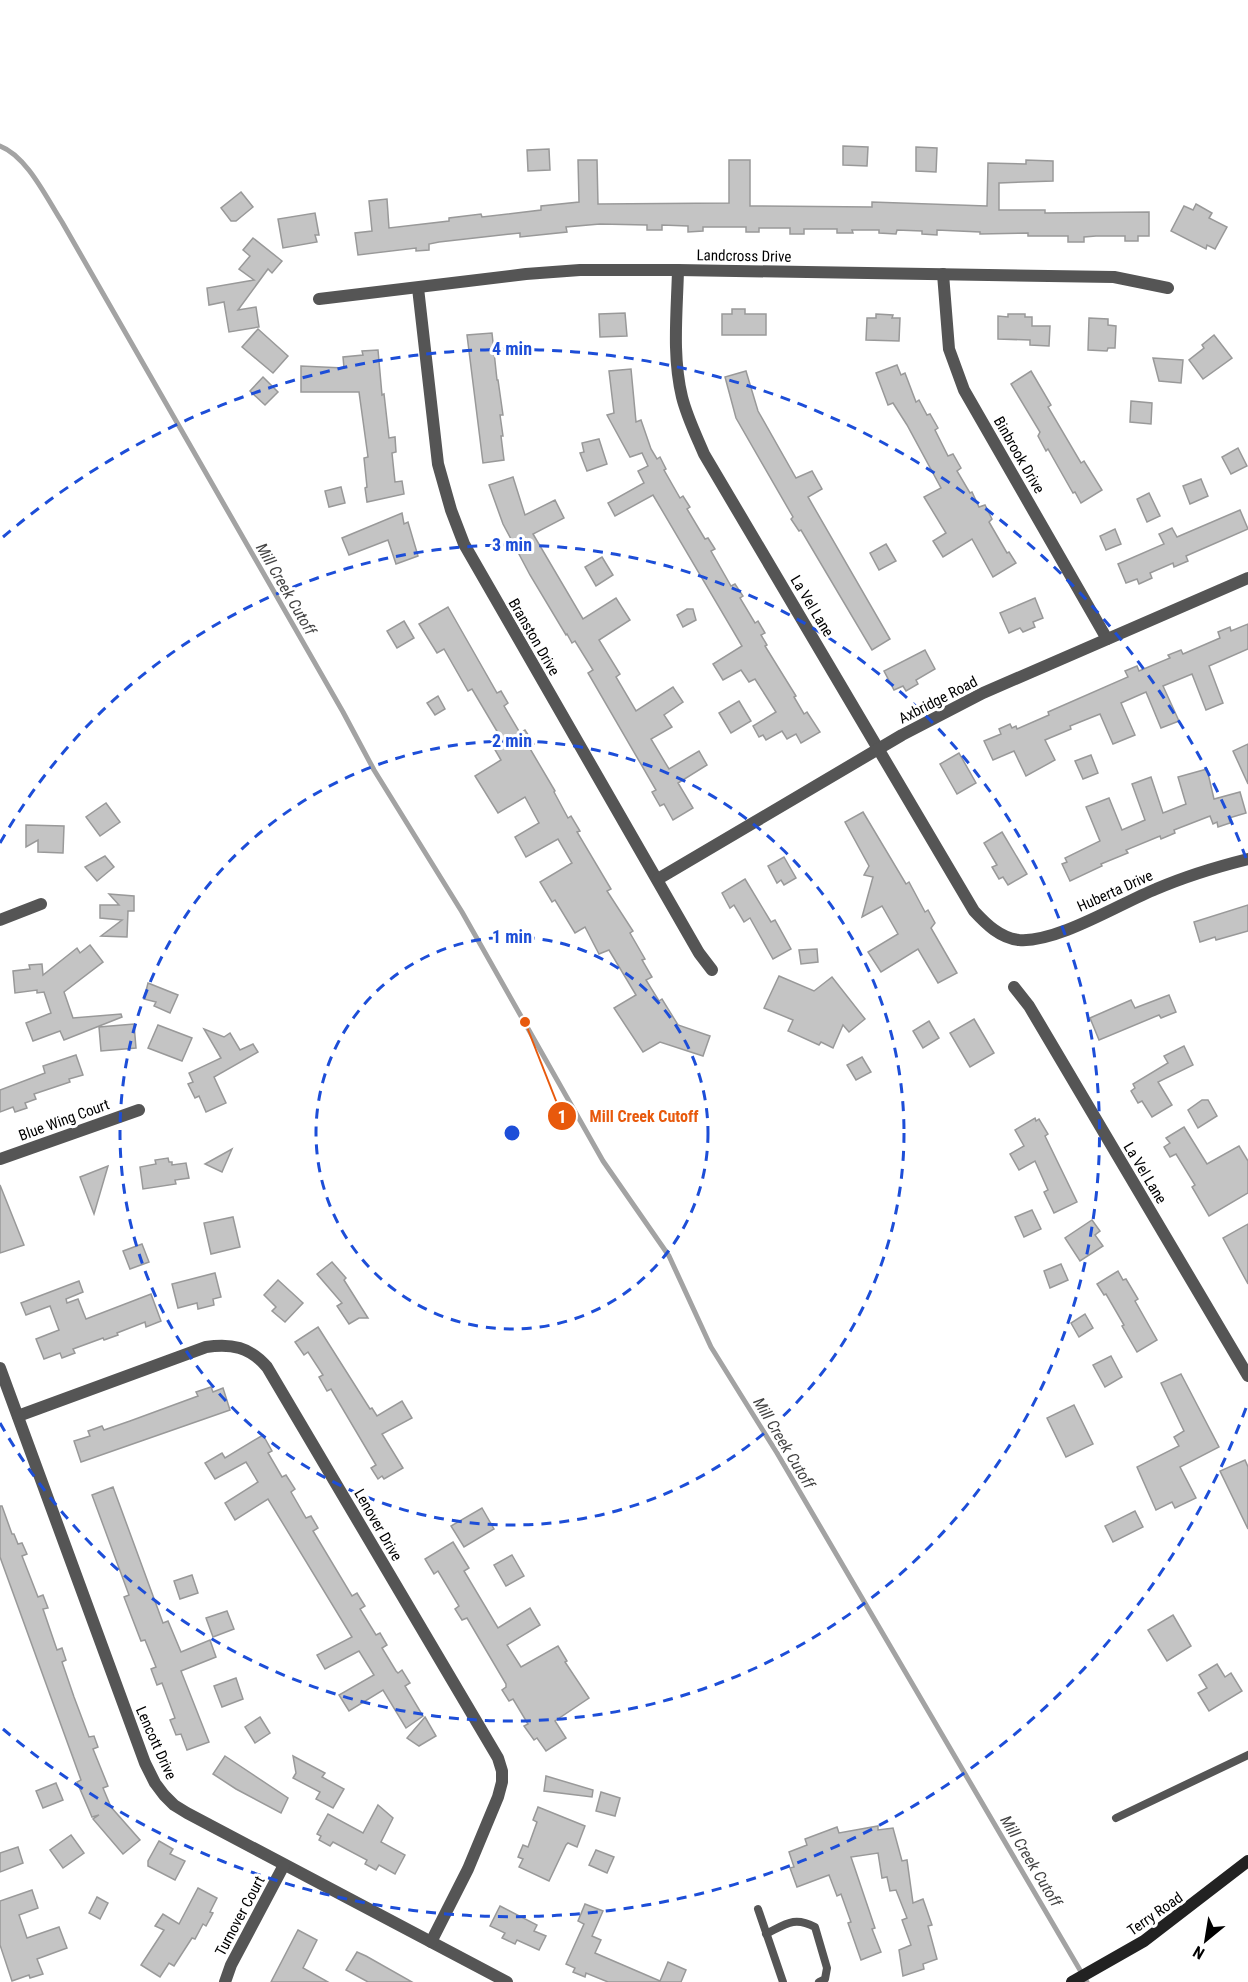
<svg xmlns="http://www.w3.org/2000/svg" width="1248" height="1982" font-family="'Roboto Condensed',sans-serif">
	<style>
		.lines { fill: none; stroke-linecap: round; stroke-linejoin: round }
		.stream { stroke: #a3a3a3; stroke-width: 5 }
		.building { fill: #c4c4c4; stroke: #999; stroke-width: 1.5 }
		.lane { stroke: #555; stroke-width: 8 }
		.street { stroke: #555; stroke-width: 12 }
		.secondary { stroke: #222; stroke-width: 12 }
		.ring { fill: none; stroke: #1d4ed8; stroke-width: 3; stroke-dasharray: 10 8 }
		.labels { text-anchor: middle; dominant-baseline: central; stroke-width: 6; stroke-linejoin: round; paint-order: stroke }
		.street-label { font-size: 15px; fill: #000; stroke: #fff }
		.water-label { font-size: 16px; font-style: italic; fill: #444; stroke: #fff }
		.centre { fill: #1d4ed8; stroke: #fff; stroke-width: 3 }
		.ring-label { font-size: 18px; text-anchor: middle; font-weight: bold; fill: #1d4ed8; stroke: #fff; stroke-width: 6; stroke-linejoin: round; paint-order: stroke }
		.leader { fill: none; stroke: #e8590c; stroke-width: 2 }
		.callout-dot { fill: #e8590c; stroke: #fff; stroke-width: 2 }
		.mark-label { font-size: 18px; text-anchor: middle; font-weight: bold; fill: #fff }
		.callout-label { font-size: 16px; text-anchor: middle; font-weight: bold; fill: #e8590c; stroke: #fff; stroke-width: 6; stroke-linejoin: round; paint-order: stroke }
	</style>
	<rect width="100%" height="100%" fill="#fff"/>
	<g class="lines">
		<!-- stream -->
		<path class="stream" d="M0,146c27,10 47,53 62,76l281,490 31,58 88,142 141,249 66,95 42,91 66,106 310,529"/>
	</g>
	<!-- building -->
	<g class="building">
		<path d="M843,146l25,1 -1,19 -24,-1z"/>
		<path d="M916,147l21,1 -1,24 -20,-1z"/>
		<path d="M549,149l1,21 -22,1 -1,-21z"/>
		<path d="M578,160h19l1,44 131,-1v-43h21v46l122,1v-5l115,4 1,-43 38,1v-4l27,1v20l-54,2v27h46v3l104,-1v24h-11v5h-13v-5h-29l-12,1v5h-16v-6h-40v-3l-48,1v-2l-43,-2v5l-15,-1v-3l-25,-1 -1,4 -17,-1v-3h-27l1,3h-16v-4h-33v5h-14v-6h-31v4h-13v-5h-43v4l-15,1v-6l-26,-1v5h-15v-5l-47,-1 -34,3 1,5 -47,5v-4l-81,9 -10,2v6l-13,1v-3l-58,7 -3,-22 17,-2 -3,-30 18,-2 2,29 60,-7v-3l32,-4 1,3 59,-7v-4l38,-4z"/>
		<path d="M241,192l12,15 -17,14h-5l-10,-13z"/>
		<path d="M1196,204l16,9 -3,5 18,9 -12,22 -8,-4 -1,4 -35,-18 13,-25 9,4z"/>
		<path d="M315,213l4,22h-4l2,7 -34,6 -5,-29z"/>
		<path d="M253,238l29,23 -10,12 -4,-4 -30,41 18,-3 3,20 -30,5 -5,-30 -15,3 -2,-17 47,-8 -15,-11 11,-13 -7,-6z"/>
		<path d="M732,309h13v5h21v21h-44v-21h10z"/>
		<path d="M625,313l2,23 -27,1 -1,-23z"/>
		<path d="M876,314l17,1 -1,3h8l-1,23 -33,-1 1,-22h9z"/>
		<path d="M1008,314h17v3h7v9h18l-1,20 -19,-1v-5l-32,-1v-23l10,1z"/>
		<path d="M1089,318l19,1v6l8,1 -1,22h-7l-1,3 -19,-1z"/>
		<path d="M258,329l30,27 -15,17 -31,-26z"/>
		<path d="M492,333l5,47h1l5,35h-3l3,21h-2l3,24 -21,3 -16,-128z"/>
		<path d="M1214,335l18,23 -29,21 -14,-19 15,-12 -2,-3z"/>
		<path d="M378,350l4,45 2,-1 5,44 6,-1 1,15 -4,1 3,29 7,-1 2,13 -37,8 -2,-14 2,-1 -3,-29 4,-1 -9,-65h-58v-26l43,2 -1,-11 20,-2 -1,-4z"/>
		<path d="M1153,358l30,2 -2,23 -22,-2z"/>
		<path d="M897,365l4,10 4,-2 11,29 3,-2 8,15 3,-1 8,14 -3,2 13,26 5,-2 8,14 -4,3 13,22 2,-1 7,15 6,-2 7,14 -3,3 18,31 2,-1 7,11 -23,14 -21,-38 -29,18 -10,-16 13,-8 -22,-36 17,-9 -34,-63 -14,-22 -5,2 -12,-32z"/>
		<path d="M631,369l5,53 5,-2 10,29 6,10 3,-2 6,12 -2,1 16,28 3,-2 7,11 -3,2 18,30 3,-1 7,11 -4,2 20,35 4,-2 8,12 -3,2 15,25 3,-2 7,12 -4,2 6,10 -2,1 31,50 -2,1 10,17 3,-2 13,20 -19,11 -5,-9 -9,5 -5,-8 -16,9 -3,-5 -4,2 -6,-11 23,-14 -21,-33 -6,3 -8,-12 -18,10 -10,-16 29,-18 -89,-151 -38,21 -7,-13 36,-20 -6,-12 10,-5 -6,-13 -12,4 -23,-42 7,-2 -5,-42z"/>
		<path d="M746,371l12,40 38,67 16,-7 10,18 -14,8 82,142 -18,11 -71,-120 -2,1 -8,-12 2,-2 -57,-99 -11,-41z"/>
		<path d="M1031,371l20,34 -3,2 33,56 3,-2 18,29 -21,13 -6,-11 -2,1 -25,-44 -2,2 -8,-15 2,-4 -29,-48z"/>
		<path d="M263,377l15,15 -13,13 -15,-14z"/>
		<path d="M1131,401l21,2 -1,21 -21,-2z"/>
		<path d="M599,439l8,25 -20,7 -7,-18 4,-1 -2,-9z"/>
		<path d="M1238,448l9,18 -16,8 -9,-17z"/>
		<path d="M513,477l12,38 30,-15 9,18 -31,16 50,85 33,-21 14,22 -31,20 21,34 -4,3 20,34 37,-24 10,15 -19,13 8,12 -21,12 18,30 30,-18 8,14 -29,18 15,25 -20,12 -9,-16 -4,2 -8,-14 4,-2 -68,-117 5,-3 -18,-29 -3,2 -5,-9 -1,1 -36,-60 -27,-51 -14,-39z"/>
		<path d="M1201,479l7,17 -18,8 -7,-18z"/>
		<path d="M341,487l4,16 -16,4 -4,-16z"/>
		<path d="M1149,493l11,23 -13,6 -10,-23z"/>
		<path d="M1240,510l8,19 -62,27 2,5 -14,6 -1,-4 -23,10 2,5 -13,6 -2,-5 -11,4 -8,-19 46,-20 -5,-10 13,-6 5,9z"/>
		<path d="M402,513l2,11 4,-2 10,34 -22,8 -8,-24 -39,15 -7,-17z"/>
		<path d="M1115,529l6,15 -15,6 -6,-14z"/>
		<path d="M886,544l10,17 -17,9 -9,-17z"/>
		<path d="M602,557l11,18 -17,11 -11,-19z"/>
		<path d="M1035,598l8,20 -10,4 2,5 -12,5 -3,-4 -11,5 -9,-20z"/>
		<path d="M448,607l49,86 4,-2 7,12 -4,3 16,27 5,-3 9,14 -5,3 26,44 -1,1 14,26 3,-2 9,15 -3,1 34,57 -4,2 26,40 -3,2 15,26 -3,1 10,17 -6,3 13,21 3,-2 16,26 32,11 -7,20 -43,-14 -17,10 -29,-44 22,-13 -27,-45 -10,4 -14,-27 -10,6 -20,-33 -3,2 -12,-20 32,-19 -14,-24 -32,18 -11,-20 24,-14 -14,-26 -27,16 -23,-37 26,-16 -7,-12 10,-5 -32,-54 -4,2 -24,-42 -7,4 -18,-29z"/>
		<path d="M687,609h6l3,11 -13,7 -6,-12z"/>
		<path d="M404,621l10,17 -17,10 -10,-17z"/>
		<path d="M1248,624v25l-39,17 14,37 -17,7 -14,-36 -29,12 16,35 -18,7 -15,-36 -25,11 14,32 -22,9 -13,-30 -30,12 1,3 -26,11 10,20 -29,16 -12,-25 -21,9 -9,-19 17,-7 -2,-5 11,-5 2,4 4,-2 1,3 32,-14 -1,-3 80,-35 -3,-6 12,-5 2,5 31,-13 -2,-3 13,-5 2,4 37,-16 -2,-6 12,-5 1,4z"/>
		<path d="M925,650l10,19 -19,11 2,4 -12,7 -3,-5 -9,4 -10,-19z"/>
		<path d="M438,696l7,13 -10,6 -8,-12z"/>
		<path d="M739,701l12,20 -20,12 -12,-20z"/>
		<path d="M1248,744v40l-15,-33z"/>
		<path d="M959,753l17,30 -19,11 -17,-30z"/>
		<path d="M1091,755l7,18 -15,6 -8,-18z"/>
		<path d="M1207,769l7,30 26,-7 6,21 -17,5 1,5 -12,4 -1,-5 -4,2 -3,-8 -36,14 1,3 -14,6 -1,-3 -34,14 2,3 -27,11 1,2 -32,15 -8,-17 5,-2 -2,-4 35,-17 -14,-34 23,-9 13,32 23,-10 -13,-36 19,-7 12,36 23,-9 -8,-27z"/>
		<path d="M106,803l14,19 -20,14 -14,-19z"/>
		<path d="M863,812l43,72 3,-2 16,30 3,-2 7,13 -4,5 26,45 -19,10 -20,-34 -37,23 -13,-20 30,-18 -16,-28 -20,11 11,-40 -9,-2 5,-9 -24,-44z"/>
		<path d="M26,825l38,1 -1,27 -25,-1v-12l-12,7z"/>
		<path d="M1002,832l25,42 -19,11 -5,-8 -4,2 -7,-12 5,-2 -13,-22z"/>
		<path d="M105,856l9,11 -17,14 -12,-14z"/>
		<path d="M784,857l12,21 -12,7 -3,-5 -4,3 -9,-17z"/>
		<path d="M745,879l26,43 4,-2 16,29 -18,10 -23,-41 -6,4 -10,-17 -4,3 -8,-15z"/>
		<path d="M109,894l25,2v15h-6l-1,26 -26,-1 21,-16 -22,-2v-13h19z"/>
		<path d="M1248,905v26l-32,9 -1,-3 -15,5 -6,-20z"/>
		<path d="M90,945l13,17 -39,30 9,26 48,-4 1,3 -58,23 -4,-9 -27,10 -7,-18 25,-10 -7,-21 -7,1v-3l-22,3 -2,-22 17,-2 -1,-4 13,-1 1,11 34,-27 3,5z"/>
		<path d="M817,949l1,13 -17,2 -2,-14z"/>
		<path d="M779,976l35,15 18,-14 33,42 -16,13 -6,-7 -10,23 -12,-6 -2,3 -31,-14 5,-11 -29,-12z"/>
		<path d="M148,983l30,12 -8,18 -16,-7 2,-4 -12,-3z"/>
		<path d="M1169,995l7,17 -15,6 -2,-3 -60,25 -9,-22 41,-18 4,8z"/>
		<path d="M974,1019l20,34 -24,14 -20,-34z"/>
		<path d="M929,1021l10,17 -16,10 -10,-17z"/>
		<path d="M134,1024l2,24 -35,3 -2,-24z"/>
		<path d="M158,1025l34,13 -10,23 -34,-13z"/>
		<path d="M204,1029l20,8 6,-4 10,17 13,-6 5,8 -44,25 12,26 -20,9 -7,-16 -4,2 -7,-14 5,-2 -4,-9 32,-15z"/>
		<path d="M1184,1046l9,19 -35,17 14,23 -20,12 -10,-16 -4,2 -7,-12 4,-3 -2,-4 35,-21 -4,-7z"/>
		<path d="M76,1055l7,20 -14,4 1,3 -36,12 2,5 -11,4 2,5 -12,4 -2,-5 -13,5v-22l45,-17 -2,-7z"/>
		<path d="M862,1057l9,15 -15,8 -9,-15z"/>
		<path d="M1202,1100h6l9,16 -19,12 -10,-18z"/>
		<path d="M1035,1118l1,3 3,-2 9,15 -3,2 32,66 -23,11 -10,-21 4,-2 -13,-29 -16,9 -9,-16 14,-8 -9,-16z"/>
		<path d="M1184,1127l23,37 32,-18 9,15v32l-39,23 -17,-29 3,-2 -19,-31 -6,3 -6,-10 6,-4 -4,-5z"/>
		<path d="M232,1149l-10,23 -17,-8z"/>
		<path d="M168,1158l1,4h3v3l14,-2 3,15 -14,2 1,4 -33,5 -3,-22 16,-3 -1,-4z"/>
		<path d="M108,1166l-14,48 -14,-37z"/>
		<path d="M0,1185l24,60 -24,8z"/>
		<path d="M1032,1210l9,19 -17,8 -9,-20z"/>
		<path d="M233,1217l7,30 -29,7 -7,-31z"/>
		<path d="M1092,1220l8,11 -5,4 8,11 -23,15 -15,-23z"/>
		<path d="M1248,1224v60l-25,-46z"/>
		<path d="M142,1244l7,18 -19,7 -7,-18z"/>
		<path d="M332,1262l14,16 -2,2 24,38h-9l-10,6 -12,-18 5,-3 -25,-29z"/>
		<path d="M1061,1264l7,16 -18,8 -6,-17z"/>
		<path d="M1118,1271l5,9 3,-1 12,20 -3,2 22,39 -20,12 -15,-26 2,-1 -18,-31 -2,1 -7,-11z"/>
		<path d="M215,1273l6,24 -8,2 1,6 -16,4 -1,-6 -19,5 -6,-24z"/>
		<path d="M278,1280l25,23 -18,19 -13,-11 4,-4 -12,-12z"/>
		<path d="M79,1281l4,11 -17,7 1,4 11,-4 8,20 65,-25 10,27 -15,6 -1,-5 -28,11 1,2 -14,5 -1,-2 -30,11 2,4 -13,5 -2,-5 -16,6 -8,-20 23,-9 -9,-24 -24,9 -5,-12z"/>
		<path d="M1085,1314l8,14 -14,9 -8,-14z"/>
		<path d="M318,1327l52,82 2,-1 5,8 25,-15 10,17 -30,16 21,34 -19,11 -2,-3 -4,3 -7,-11 5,-3 -45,-76 -4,2 -8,-14 4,-2 -15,-23 -4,3 -9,-13z"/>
		<path d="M1111,1356l11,21 -17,10 -12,-22z"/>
		<path d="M1181,1374l38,73 -39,20 16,31 -21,10 -3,-6 -16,8 -19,-43 42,-21 -5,-9 10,-6 -23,-48z"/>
		<path d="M211,1387l2,5 10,-4 7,22 -149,52 -7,-21 16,-5 -2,-5 14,-5 2,4 26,-9 68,-25 -2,-4z"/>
		<path d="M1074,1405l19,39 -27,13 -19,-39z"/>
		<path d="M263,1435l9,16 -4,2 14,24 4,-2 9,14 -4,3 15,26 5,-2 7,12 -5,3 39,65 5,-3 8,13 -5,3 16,26 4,-2 7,12 -5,3 14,23 2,2 4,-3 8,13 -5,3 18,30 -17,12 -23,-38 -34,21 -10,-16 35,-20 -15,-24 -34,18 -8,-14 35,-18 -84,-138 -33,21 -10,-17 33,-21 -12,-20 -31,17 -10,-16 17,-10 3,5z"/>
		<path d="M1245,1460l3,7v62l-28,-58z"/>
		<path d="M113,1487l50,136 5,-2 13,31 29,-12 6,17 -35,14 28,71 -22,8 -6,-16 -5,1 -6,-15 5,-2 -13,-35 -5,2 -6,-16 5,-2 -11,-27 -4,1 -17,-44 5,-2 -37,-100z"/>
		<path d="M0,1506h2l10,28h2l4,10 4,-1 5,11 -5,2 16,41 5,-2 5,13 -5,1 14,41 5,-2 4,12 -4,2 12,35 15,40 5,-1 4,11 -5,2 15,37 -5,2 8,19 29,33 -17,14 -30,-35 6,-4 -7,2 -15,-35 4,-2 -81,-223z"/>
		<path d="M482,1508l12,21 -30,18 -13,-21z"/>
		<path d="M1135,1511l8,16 -30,15 -8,-16z"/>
		<path d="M453,1542l16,26 -5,3 34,57 32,-20 10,17 -33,20 14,22 37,-21 9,15 -2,1 24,36 -34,23 11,17 -20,13 -9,-13 -3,2 -10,-14 4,-2 -15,-25 -4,2 -7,-11 4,-3v-3l-39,-66 -5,2 -7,-11 4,-3 -21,-35 -4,3 -9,-15z"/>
		<path d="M512,1555l12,21 -18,10 -12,-21z"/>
		<path d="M192,1575l6,18 -18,6 -6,-18z"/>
		<path d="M227,1611l7,18 -21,8 -7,-19z"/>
		<path d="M1173,1615l18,31 -24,15 -19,-31z"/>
		<path d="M1217,1664l8,13 6,-4 11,18 -33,20 -11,-18 9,-5 -8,-13z"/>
		<path d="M236,1678l7,21 -21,8 -8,-21z"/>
		<path d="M260,1717l10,16 -15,10 -10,-16z"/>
		<path d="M425,1717l11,19 -17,10 -12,-8z"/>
		<path d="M225,1756l63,42 -7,15 -45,-24 -23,-15z"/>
		<path d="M293,1756l32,17 -3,4 22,12 -11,19 -17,-9 4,-7 -27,-14 3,-5z"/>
		<path d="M546,1776l47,14 -1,7 -48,-6z"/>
		<path d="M56,1783l7,17 -20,8 -7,-17z"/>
		<path d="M601,1792l19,6 -5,18 -19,-5z"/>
		<path d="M378,1805l15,13 -12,24 24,13 -10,19 -16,-9 -3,5 -11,-6 2,-4 -34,-18 -3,4 -11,-6 2,-4 -4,-2 11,-20 35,19z"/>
		<path d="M538,1807l47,19 -8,21 -9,-4 -2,2 -17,36 -30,-14 4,-8 -5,-2 5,-12 5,2 9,-25 -4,-2z"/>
		<path d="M878,1826v4l15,-2 9,33 5,-1 6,43 10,-4 9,26 -4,1 9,33 -14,5 1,5 -21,7 -4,-26 12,-5 -9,-25 5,-2 -11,-28 -6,1 -3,-14 -5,1 -4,-25 -27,4 24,71 -3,1 9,23 -20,8 -13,-37 3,-1 -10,-28 -4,2 -8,-21 -32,12 -7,-19 4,-1 -5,-15 18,-7 -2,-6 32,-12 2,6z"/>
		<path d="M71,1835l13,18 -21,15 -13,-18z"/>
		<path d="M159,1841l14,8 -3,5 15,7 -10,19 -27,-14v-5z"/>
		<path d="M18,1847l5,16 -23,9v-19z"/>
		<path d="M596,1850l18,7 -7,16 -18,-8z"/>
		<path d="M198,1888l19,10 -7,14 3,1 -7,13 -3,-2 -8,15 -3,-1 -18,28 -5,-3 -9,14 -19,-12 23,-35 -9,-4 8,-12 16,10z"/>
		<path d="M32,1890l6,18 -19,7 8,23 32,-11 8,21 -30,11 6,15 -13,4 -1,-3 -17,6 -12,-36v-44z"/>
		<path d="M97,1897l11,6 -8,16 -11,-6z"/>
		<path d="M585,1904l18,7 -11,25 9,4 -6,13 65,28 8,-19 18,8 -5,12h-73l-22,-9 -1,4 -12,-5 2,-4 -9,-4 18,-40 -6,-3z"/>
		<path d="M500,1906l37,19 -3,6 12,5 -7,14 -22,-10 -2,4 -13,-6 3,-5 -15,-7z"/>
		<path d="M298,1930l19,10 -14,28 25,14h-57z"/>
		<path d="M357,1952l9,4 46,26h-44l-22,-12z"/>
	</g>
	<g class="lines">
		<!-- lane -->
		<g class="lane">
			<path d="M1116,1818l132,-63"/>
			<path d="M758,1909l25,73"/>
			<path d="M766,1934c20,-10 28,-18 49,-7l12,41 -2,11 -6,3"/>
		</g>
		<!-- street -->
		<g class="street">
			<path d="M678,270c-1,42 -6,86 4,127 5,20 14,38 22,57l270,457c12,13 26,27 45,29 38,3 100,-36 137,-51 30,-13 60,-22 92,-30"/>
			<path d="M943,274l6,75 15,41 143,249"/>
			<path d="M418,288l20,176 13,46 13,34 235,409 13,17"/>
			<path d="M319,299l207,-25 54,-4h98l436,7 54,11"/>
			<path d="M658,879l244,-144 81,-42 265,-115"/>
			<path d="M0,920l41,-16"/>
			<path d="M1014,987l15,19 219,370"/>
			<path d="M0,1159l139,-49"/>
			<path d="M0,1368l145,395 10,20 9,12 10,10 13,8 320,169"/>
			<path d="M18,1416l188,-69c25,-4 44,0 61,20l231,391 4,13v11l-4,15 -30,72 -37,73"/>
			<path d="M225,1982l6,-17 53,-100"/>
		</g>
		<!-- secondary -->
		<path class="secondary" d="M1072,1982l72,-41 104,-80"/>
	</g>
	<!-- distance rings -->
	<g class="ring">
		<circle cx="512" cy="1133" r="196"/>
		<circle cx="512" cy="1133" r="392"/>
		<path d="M0 843A588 588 0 1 1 0 1423"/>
		<path d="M1246 1408A784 784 0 0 1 3 1729M3 537A784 784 0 0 1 1246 858"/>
	</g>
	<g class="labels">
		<!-- street labels -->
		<g class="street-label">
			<text transform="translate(744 256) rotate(1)">Landcross Drive</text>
			<text transform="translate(1019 455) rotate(60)">Binbrook Drive</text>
			<text transform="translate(812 606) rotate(59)">La Vel Lane</text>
			<text transform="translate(534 637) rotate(60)">Branston Drive</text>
			<text transform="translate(938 700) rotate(-27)">Axbridge Road</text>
			<text transform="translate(1115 891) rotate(-24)">Huberta Drive</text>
			<text transform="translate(64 1120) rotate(-20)">Blue Wing Court</text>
			<text transform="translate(1145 1173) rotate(59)">La Vel Lane</text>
			<text transform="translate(378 1525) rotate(60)">Lenover Drive</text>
			<text transform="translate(156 1743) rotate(66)">Lencott Drive</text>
			<text transform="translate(1155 1914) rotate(-35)">Terry Road</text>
			<text transform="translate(240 1916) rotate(-62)">Turnover Court</text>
		</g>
		<!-- water labels -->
		<g class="water-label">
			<text transform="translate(286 589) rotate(60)">Mill Creek Cutoff</text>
			<text transform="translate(784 1443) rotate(59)">Mill Creek Cutoff</text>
			<text transform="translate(1031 1861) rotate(59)">Mill Creek Cutoff</text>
		</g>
	</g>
	<circle cx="512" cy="1133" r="9" class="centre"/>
	<g class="ring-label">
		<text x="512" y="355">4 min</text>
		<text x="512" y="551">3 min</text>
		<text x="512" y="747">2 min</text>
		<text x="512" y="943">1 min</text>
	</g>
	<!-- callouts -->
	<path class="leader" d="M525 1022L562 1116"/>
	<g class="callout-dot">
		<circle cx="525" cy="1022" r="6"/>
		<circle cx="562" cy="1116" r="15"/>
	</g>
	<g class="mark-label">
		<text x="562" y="1123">1</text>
	</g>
	<g class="callout-label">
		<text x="644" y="1122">Mill Creek Cutoff</text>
	</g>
	<!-- north arrow -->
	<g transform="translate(1206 1940) rotate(210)" stroke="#ffffff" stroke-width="4.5" paint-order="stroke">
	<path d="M0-4.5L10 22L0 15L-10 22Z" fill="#000000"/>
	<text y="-9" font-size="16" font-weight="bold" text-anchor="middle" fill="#000000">N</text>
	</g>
</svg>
